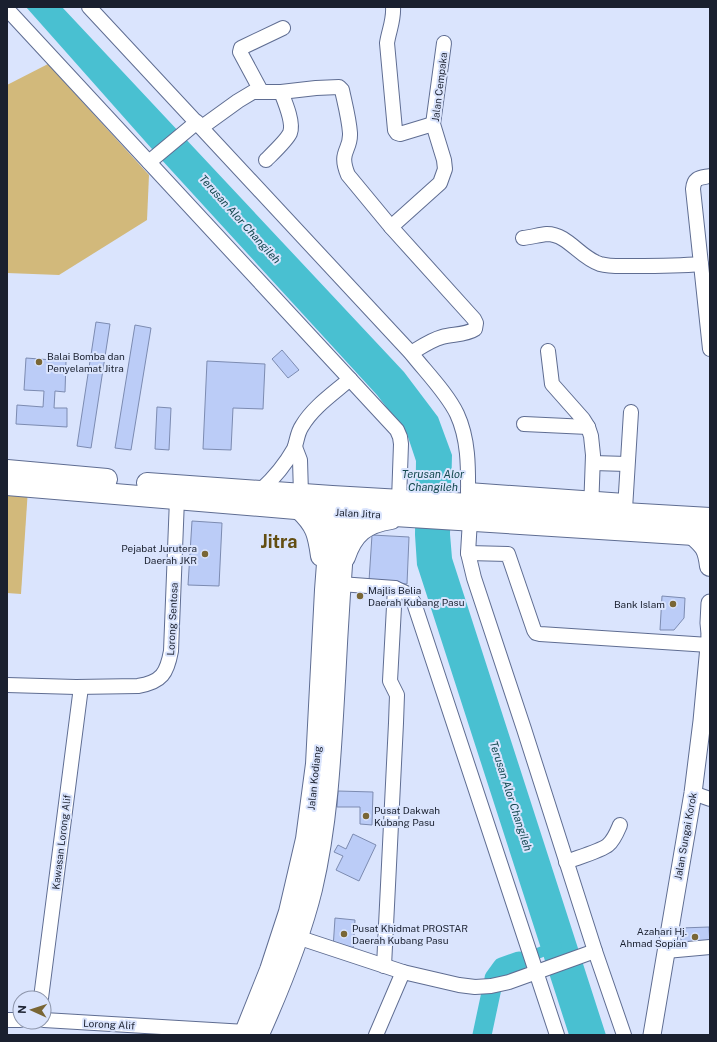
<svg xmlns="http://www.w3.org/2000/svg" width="717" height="1042" font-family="'Public Sans',sans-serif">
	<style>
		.green { fill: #d2b97b }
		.water { fill: #49c0d1 }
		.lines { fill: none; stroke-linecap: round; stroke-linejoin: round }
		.canal { stroke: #49c0d1; stroke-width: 11 }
		.river { stroke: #49c0d1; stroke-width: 19 }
		.building { fill: #bbccf7; stroke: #7c8bb1 }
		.minor-casing { stroke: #5f6d92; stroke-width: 16 }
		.major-casing { stroke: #5f6d92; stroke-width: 19 }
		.highway-casing { stroke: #5f6d92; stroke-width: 22 }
		.minor { stroke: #fff; stroke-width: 14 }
		.major { stroke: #fff; stroke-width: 17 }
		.highway { stroke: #fff; stroke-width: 20 }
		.poi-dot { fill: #796635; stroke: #dae4fd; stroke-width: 1.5 }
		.labels { text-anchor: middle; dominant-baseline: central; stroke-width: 4; stroke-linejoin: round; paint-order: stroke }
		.street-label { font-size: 10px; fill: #1a202f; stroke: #dae4fd }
		.poi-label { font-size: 10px; fill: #1a202f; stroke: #dae4fd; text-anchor: start }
		.water-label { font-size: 11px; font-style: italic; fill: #14484f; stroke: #dae4fd }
		.town-label { font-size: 18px; font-weight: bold; fill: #634e12; stroke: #dae4fd }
	</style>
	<rect width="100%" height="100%" fill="#dae4fd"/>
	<!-- green -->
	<g class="green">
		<path d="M48,64l101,111 -2,45 -88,55 -52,-2v-188z"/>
		<path d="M7,487l21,2 -7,105 -14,-1z"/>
	</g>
	<!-- water -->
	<path class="water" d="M26,7h36l342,365 34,45 14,38 -2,79 2,24 154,477h-37l-152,-470 -2,-30 1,-74 -9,-27 -30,-39 -217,-237z"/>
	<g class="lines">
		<!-- canal -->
		<path class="canal" d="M519,961l37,-15"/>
		<!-- river -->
		<g class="river">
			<path d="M494,978l8,-11 17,-6"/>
			<path d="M482,1035l10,-47"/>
		</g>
	</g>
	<!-- building -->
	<g class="building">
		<path d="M96,322l14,2 -19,124 -14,-2z"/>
		<path d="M135,325l16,3 -20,122 -16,-2z"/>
		<path d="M282,350l17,20 -11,8 -16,-19z"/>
		<path d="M26,358l40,3 -1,31 -10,-1 -1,17h13v19l-51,-3 1,-19 26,2 1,-16 -20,-1z"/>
		<path d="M207,361l58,3 -2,45 -30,-1 -2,42 -28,-1z"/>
		<path d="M157,407l14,1 -2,42 -14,-1z"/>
		<path d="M192,521l30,2 -3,63 -31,-1z"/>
		<path d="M372,535l37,2 -2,47 -38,-3z"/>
		<path d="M662,596l23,2 -1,20 -10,12h-14z"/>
		<path d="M338,791l35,1 -1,33 -12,-1v-17h-23z"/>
		<path d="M353,834l23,11 -17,36 -23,-11 7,-14 -9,-4 4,-7 8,4z"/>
		<path d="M335,918l20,2 -2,30 -20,-1z"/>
		<path d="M709,927l1,19 -29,1v-19z"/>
	</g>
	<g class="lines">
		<defs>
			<g id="minor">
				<path d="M89,7l322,346c14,18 36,40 46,61 13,28 11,60 11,90"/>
				<path d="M393,7c1,13 -4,23 -6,36l8,87 2,3 3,1 33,-10"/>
				<path d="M7,9l390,421 3,7 1,7 -2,56"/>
				<path d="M261,91l-21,-39 1,-4 42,-20"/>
				<path d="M202,127l36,-26 15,-9h28l35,-4 23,-1 3,3c3,14 7,29 8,43 1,18 -12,18 -2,42l43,52 83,92 2,4 -1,6c-9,6 -22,5 -33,8 -11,3 -21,10 -31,16"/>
				<path d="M266,160c6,-6 21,-20 24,-27 4,-10 -5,-31 -9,-41"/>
				<path d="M149,162l48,-40"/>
				<path d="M710,176c-10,2 -16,1 -17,13l17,160"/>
				<path d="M391,227l49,-44 5,-14 -1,-9 -11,-36 11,-81"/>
				<path d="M523,238c8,-1 16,-3 24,-4 21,0 33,24 53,30 11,3 22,2 33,2 23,0 45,0 68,-2"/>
				<path d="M548,351l4,33 31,35 5,8 3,9 2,19 -2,56"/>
				<path d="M524,424l64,3"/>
				<path d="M295,447l5,13 1,34"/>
				<path d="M593,463l34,1"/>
				<path d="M261,490c13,-12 24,-25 33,-41 3,-7 3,-16 8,-23 11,-19 32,-33 48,-47"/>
				<path d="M468,490l157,11"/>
				<path d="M625,509l6,-97"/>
				<path d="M470,520l-2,33 6,25 50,151 71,222 29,84"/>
				<path d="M468,553l40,1 26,76 2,3 4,1 169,11"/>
				<path d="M340,584l55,4 13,6 6,9 143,432"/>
				<path d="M7,685l69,2 62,-1c24,-4 29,-13 33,-35l6,-152"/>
				<path d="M693,793l17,6"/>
				<path d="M566,862c10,-4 35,-11 42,-17 6,-5 9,-13 12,-20"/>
				<path d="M297,937l106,35 56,13 16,2 16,-1 18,-4 86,-31"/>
				<path d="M666,951l44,-4"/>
				<path d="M384,966l12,-243 1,-28 -7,-14 5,-93"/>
				<path d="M41,998l40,-311"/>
				<path d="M7,1020h13"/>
				<path d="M44,1020l202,12"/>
				<path d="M376,1035l27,-63"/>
			</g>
			<g id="major">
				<path d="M710,603l-1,20 1,11"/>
				<path d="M652,1035l41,-242 9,-72 8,-85"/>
			</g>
			<g id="highway">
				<path d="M7,470l100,9"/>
				<path d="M147,483l185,13 378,22"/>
				<path d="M7,485l324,27 379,24"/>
				<path d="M299,509c17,16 19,25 22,47"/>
				<path d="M692,534c13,11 16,15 18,32"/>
				<path d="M345,557c8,-24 20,-34 46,-38"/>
				<path d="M259,1034c21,-47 41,-96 53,-145 16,-68 19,-139 23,-208 3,-61 7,-121 12,-182"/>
				<path d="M244,1035l26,-65 19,-58 17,-73 10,-75 9,-174 7,-92"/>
			</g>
		</defs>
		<!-- minor casing -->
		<use href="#minor" class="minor-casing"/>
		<!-- major casing -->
		<use href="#major" class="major-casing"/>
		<!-- highway casing -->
		<use href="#highway" class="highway-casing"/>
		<!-- minor -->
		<use href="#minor" class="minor"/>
		<!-- major -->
		<use href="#major" class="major"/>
		<!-- highway -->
		<use href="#highway" class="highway"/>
	</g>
	<!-- markers -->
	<g class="poi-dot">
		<circle cx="39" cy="362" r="4"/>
		<circle cx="205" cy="554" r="4"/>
		<circle cx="360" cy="596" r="4"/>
		<circle cx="673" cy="604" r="4"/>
		<circle cx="366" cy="816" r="4"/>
		<circle cx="344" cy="934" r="4"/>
		<circle cx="695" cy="937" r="4"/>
	</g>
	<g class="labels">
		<!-- street labels -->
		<g class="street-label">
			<text transform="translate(439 87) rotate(-83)">Jalan Cempaka</text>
			<text transform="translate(358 513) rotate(3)">Jalan Jitra</text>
			<text transform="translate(172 619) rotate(-87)">Lorong Sentosa</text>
			<text transform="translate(314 778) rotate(-84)">Jalan Kodiang</text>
			<text transform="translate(685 836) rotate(-80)">Jalan Sungai Korok</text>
			<text transform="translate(61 842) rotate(-83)">Kawasan Lorong Alif</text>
			<text transform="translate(109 1024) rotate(3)">Lorong Alif</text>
		</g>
		<!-- poi labels -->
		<g class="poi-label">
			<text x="47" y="356">Balai Bomba dan<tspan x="47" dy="12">Penyelamat Jitra</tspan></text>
			<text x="197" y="548" text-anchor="end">Pejabat Jurutera<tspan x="197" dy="12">Daerah JKR</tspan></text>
			<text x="368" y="590">Majlis Belia<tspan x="368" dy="12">Daerah Kubang Pasu</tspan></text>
			<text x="665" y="604" text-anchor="end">Bank Islam</text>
			<text x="374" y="810">Pusat Dakwah<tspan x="374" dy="12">Kubang Pasu</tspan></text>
			<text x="352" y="928">Pusat Khidmat PROSTAR<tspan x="352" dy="12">Daerah Kubang Pasu</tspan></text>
			<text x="687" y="931" text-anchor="end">Azahari Hj.<tspan x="687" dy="12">Ahmad Sopian</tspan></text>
		</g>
		<!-- water labels -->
		<g class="water-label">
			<text transform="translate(240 219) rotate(48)">Terusan Alor Changileh</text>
			<text x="433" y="474">Terusan Alor<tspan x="433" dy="13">Changileh</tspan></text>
			<text transform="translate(511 796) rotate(72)">Terusan Alor Changileh</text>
		</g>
		<!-- town labels -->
		<g class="town-label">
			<text x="279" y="541">Jitra</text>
		</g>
	</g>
	<!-- border -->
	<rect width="717" height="1042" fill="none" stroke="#1a202f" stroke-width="16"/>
	<!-- north arrow -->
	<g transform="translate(32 1010) rotate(273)"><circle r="19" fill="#dae4fd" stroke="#8d96ab"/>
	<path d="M0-3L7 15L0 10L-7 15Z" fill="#796635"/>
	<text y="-6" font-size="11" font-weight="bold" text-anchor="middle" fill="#1a202f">N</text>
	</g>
</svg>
